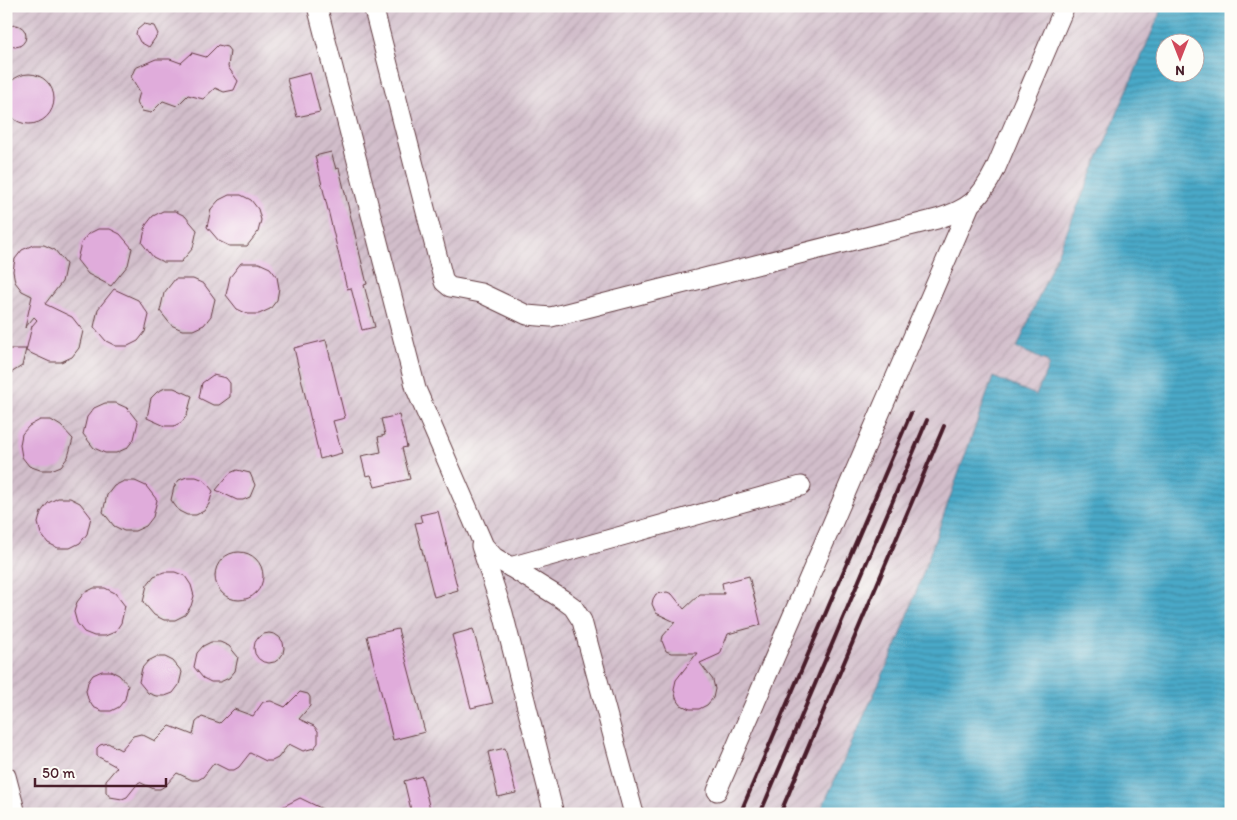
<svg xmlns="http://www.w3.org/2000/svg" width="1237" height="820" font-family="Itim,sans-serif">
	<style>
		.industrial { fill: url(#industrial-furrows) }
		.water { fill: url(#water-rules); stroke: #4a647a; fill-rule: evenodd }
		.building { fill: #e0acdb }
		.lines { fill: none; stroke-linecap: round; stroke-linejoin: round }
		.minor-casing { stroke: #633d43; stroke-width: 21 }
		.minor { stroke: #fff; stroke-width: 19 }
		.rail { stroke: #4a1f2b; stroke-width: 4 }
	</style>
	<defs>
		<pattern id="industrial-furrows" width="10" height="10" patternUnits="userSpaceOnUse" patternTransform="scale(1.25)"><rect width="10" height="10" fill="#d1bdca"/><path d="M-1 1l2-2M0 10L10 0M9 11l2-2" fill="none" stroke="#b5a2ae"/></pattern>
		<pattern id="water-rules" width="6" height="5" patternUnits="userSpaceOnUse" patternTransform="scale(1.25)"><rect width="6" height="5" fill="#49a9c8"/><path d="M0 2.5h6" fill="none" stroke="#3f89a3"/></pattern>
	</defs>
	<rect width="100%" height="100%" fill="#fdfcf7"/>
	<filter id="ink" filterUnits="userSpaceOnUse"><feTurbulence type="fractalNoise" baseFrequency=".02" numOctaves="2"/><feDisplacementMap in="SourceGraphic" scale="10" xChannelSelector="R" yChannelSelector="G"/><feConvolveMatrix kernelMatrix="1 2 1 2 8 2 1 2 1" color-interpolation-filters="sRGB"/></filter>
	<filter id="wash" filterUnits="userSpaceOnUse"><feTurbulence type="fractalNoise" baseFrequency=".0096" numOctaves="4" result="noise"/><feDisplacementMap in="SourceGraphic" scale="20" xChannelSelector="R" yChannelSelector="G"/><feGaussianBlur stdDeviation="1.12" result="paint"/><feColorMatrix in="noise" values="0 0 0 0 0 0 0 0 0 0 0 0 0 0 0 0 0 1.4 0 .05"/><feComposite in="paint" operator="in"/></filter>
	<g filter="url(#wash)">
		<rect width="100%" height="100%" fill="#f2e4c8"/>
		<!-- industrial -->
		<path class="industrial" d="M6,6h1157l-146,342 29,13 4,3 -14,31 -43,-18 -93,260 -81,177h-813z"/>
		<!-- water -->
		<path class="water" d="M1163,6h68v808h-412l81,-177 93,-260 43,18 13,-30 -3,-4 -29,-13zM1164,42h30v30h-30z"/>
		<g id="blocks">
			<!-- building -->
			<g class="building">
				<path d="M144,24l10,2 4,8 -9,13 -9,-5 -4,-8 1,-4z"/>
				<circle cx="15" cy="36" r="11"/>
				<path d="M218,45l9,2 3,4 -2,16 10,14 -4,9 -10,2 -9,-4 -12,11 -15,-4 -11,11 -14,-5 -12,12 -9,-2 -5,-8 3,-11 -9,-15 4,-9 21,-9h14l11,4 11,-10 14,4z"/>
				<path d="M310,73l10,39 -23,5 -10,-38z"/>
				<circle cx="29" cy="99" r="25"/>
				<path d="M331,152l5,17 3,-1 28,116 -3,1 11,42 -13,3 -11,-42 -4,1 -32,-133z"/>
				<path d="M229,195h12l10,5 7,9 3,11 -3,12 -11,14h-18l-10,-5 -12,-14 4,-18 8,-9z"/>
				<path d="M163,211h12l10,5 12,14 -4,18 -12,14h-18l-10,-5 -11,-14 4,-18 7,-9z"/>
				<path d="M98,229h12l10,5 12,14 -4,17 -17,21 -23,-12 -11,-14 4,-17 7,-9z"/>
				<path d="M33,245h11l11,5 11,14 -4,18 -17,22 27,13 11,14 -4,17 -7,9 -11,5h-11l-24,-11 6,-25 5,-6 -3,-3 -9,11 7,-32 -10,-5 -7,-9 -2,-11 2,-12 7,-9z"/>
				<path d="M241,263h18l11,5 7,9 2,11 -2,12 -7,9 -11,5h-11l-11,-5 -11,-14 4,-18z"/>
				<path d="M175,279h18l11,5 11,15 -4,17 -7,9 -11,5h-11l-11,-5 -11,-14 4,-18z"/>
				<path d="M114,289l24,11 11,15 -4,17 -7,9 -10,5h-12l-10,-5 -12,-14 4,-18z"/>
				<path d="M326,340l19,78 -12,3 9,32 -22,6 -26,-111z"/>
				<path d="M6,349h20l-4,17 -16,10z"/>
				<path d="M213,375l13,3 4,5v14l-11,8h-6l-14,-7 3,-15z"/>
				<path d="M165,388h9l18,8 -5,19 -5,7 -8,4h-9l-18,-8 4,-20 6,-6z"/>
				<path d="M105,403h11l11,5 11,14 -4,17 -7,9 -11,5h-11l-11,-5 -11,-14 4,-17 7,-9z"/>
				<path d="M399,415l8,32 -5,1 8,31 -35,8 -4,-12 -5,1 -5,-20 20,-4 -3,-15 7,-2 -4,-16z"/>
				<path d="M40,420h11l10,6 12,13 -5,18 -7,9 -10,4h-11l-11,-4 -7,-9 -2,-12 2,-11 7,-8z"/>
				<path d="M237,470l13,3 5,12 -5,12 -7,3h-6l-21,-10 14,-17z"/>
				<path d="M187,477h9l8,3 9,11 -4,13 -5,7 -8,4h-9l-8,-4 -8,-11 3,-13 5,-7z"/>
				<path d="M124,481h11l11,5 11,14 -4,17 -7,9 -11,5h-11l-10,-5 -11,-14 4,-17 7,-9z"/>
				<path d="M58,498h12l10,5 11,14 -4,17 -7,9 -10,5h-12l-10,-5 -7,-9 -3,-11 3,-11 7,-9z"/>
				<path d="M438,511l20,79 -24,7 -19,-74 7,-1 -2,-7z"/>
				<circle cx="239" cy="576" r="24"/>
				<path d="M164,572h11l10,4 6,9 3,11 -3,10 -6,9 -10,5h-11l-10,-5 -11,-13 4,-17 7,-9z"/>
				<path d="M749,576l12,49 -33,9 -8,20 -20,9 13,17 2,9 -2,9 -6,7 -8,4h-9l-9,-4 -5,-7 -2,-9 2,-9 21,-27h-26l-5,-2 -4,-10 1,-5 12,-14 -19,-9 -4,-9 1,-5 3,-5 11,-2 5,2 12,15 16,-15h24l-2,-11z"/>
				<path d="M94,588h11l10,5 10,13 -4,17 -6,9 -10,4h-11l-10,-4 -7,-9 -3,-11 3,-10 7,-9z"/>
				<path d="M398,629l27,103 -32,8 -26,-104z"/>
				<path d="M473,629l20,74 -22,5 -19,-73z"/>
				<circle cx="269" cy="648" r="15"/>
				<path d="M211,642h9l9,4 9,11 -3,14 -6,7 -9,4h-9l-8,-4 -9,-11 3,-14 6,-7z"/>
				<path d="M156,657h9l8,4 9,11 -3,13 -6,8 -8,3h-9l-8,-3 -9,-11 3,-14 6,-7z"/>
				<path d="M102,671h9l8,4 9,10 -3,14 -6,8 -8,4h-9l-9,-4 -5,-8 -2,-8 2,-9 5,-7z"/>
				<path d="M300,692l8,2 2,3v9l-11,13 15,7 4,5v12l-4,5 -11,3 -14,-7 -11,14 -6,3h-6l-16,-8 -11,14 -5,3h-6l-14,-7 -11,14 -5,3h-6l-15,-7 -12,13 -5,3h-6l-15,-7 -12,15 -5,2 -12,-2 -4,-5v-12l11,-13 -20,-11v-8l3,-3 8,-2 13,7 12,-14 8,-2 14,7 15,-15 23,9 3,-13 6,-5 18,6 14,-14 19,7 10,-14 8,-1 14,6z"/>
				<path d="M505,748l11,45 -18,4 -10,-45z"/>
				<path d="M422,776l9,38h-19l-8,-33z"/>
				<path d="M300,798l33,16h-65z"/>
			</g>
		</g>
	</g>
	<g filter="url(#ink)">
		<use href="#blocks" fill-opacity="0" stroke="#633d43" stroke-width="1"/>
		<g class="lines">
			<defs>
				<g id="minor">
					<path d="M317,6l99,383 68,157 10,11 68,42 11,8 9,14 52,193"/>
					<path d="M373,6l71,276 6,5 31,6 46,22 24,2 386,-98c32,-10 43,-19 58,-49l70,-164"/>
					<path d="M481,546l22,67 51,201"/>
					<path d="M510,567l291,-81"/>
					<path d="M6,776l10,38"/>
					<path d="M717,791l252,-584"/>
				</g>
			</defs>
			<!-- minor casing -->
			<use href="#minor" class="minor-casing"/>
			<!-- minor -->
			<use href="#minor" class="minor"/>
			<!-- rail -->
			<g class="rail">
				<path d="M740,814l171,-401"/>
				<path d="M760,814l167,-394"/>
				<path d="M780,814l164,-388"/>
			</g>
		</g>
	</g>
	<!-- margin -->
	<rect width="1237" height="820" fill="none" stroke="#fdfcf7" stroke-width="25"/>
	<!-- north arrow -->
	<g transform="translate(1180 58) rotate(180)"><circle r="24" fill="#fdfcf7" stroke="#b5a4a5"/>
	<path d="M0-4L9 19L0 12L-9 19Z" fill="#d1495b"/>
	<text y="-8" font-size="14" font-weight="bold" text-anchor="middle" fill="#4a1f2b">N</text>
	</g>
	<!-- scale -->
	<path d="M35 778v8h131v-8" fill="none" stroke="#4a1f2b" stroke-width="2.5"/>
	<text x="42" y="778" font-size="15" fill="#4a1f2b" stroke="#fdfcf7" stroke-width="4" paint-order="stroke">50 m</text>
</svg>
